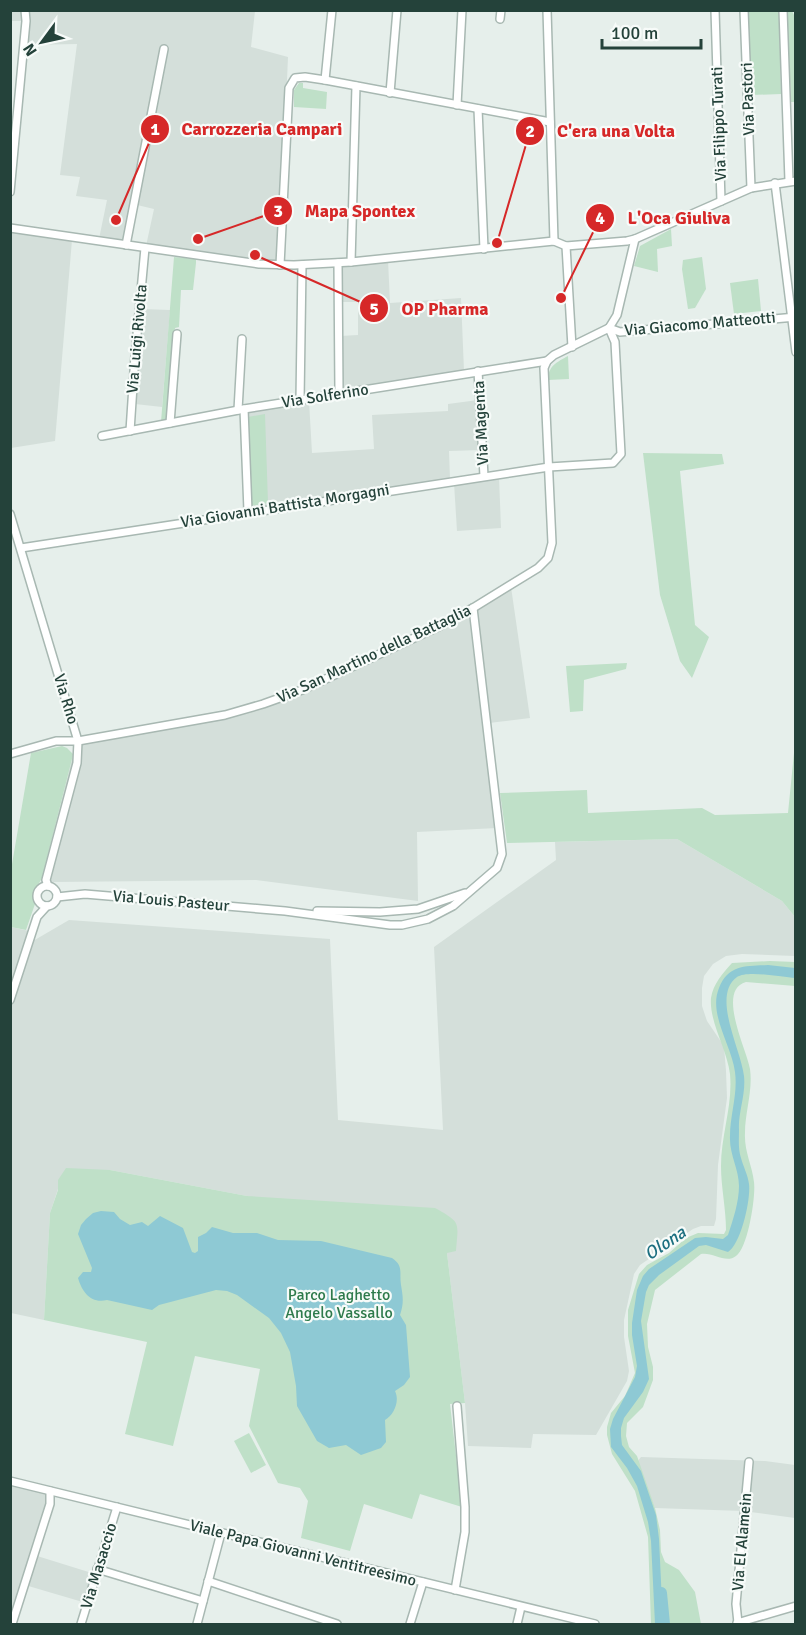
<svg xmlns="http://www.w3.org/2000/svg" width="806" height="1635" font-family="Signika,sans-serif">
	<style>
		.built { fill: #d4dfda }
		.green { fill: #bfe0c8 }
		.water { fill: #8ec9d4 }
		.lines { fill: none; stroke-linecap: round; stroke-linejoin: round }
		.river { stroke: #8ec9d4; stroke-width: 12 }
		.minor-casing { stroke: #a8b8b2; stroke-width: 10 }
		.minor { stroke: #fff; stroke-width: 7 }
		.labels { text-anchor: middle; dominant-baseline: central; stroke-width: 4.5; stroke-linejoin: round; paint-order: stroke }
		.street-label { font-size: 16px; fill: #24423a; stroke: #f7fbf9 }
		.park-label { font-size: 16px; fill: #2d7a4b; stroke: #f7fbf9 }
		.water-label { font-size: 18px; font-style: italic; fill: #1c6f80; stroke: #f7fbf9 }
		.leader { fill: none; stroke: #d62828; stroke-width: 2 }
		.callout-dot { fill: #d62828; stroke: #f7fbf9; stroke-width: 2 }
		.mark-label { font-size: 18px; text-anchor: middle; font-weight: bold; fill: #fff }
		.callout-label { font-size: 18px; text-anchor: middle; font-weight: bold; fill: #d62828; stroke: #f7fbf9; stroke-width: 4.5; stroke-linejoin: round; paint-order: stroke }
	</style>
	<rect width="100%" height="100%" fill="#e6efeb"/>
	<!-- built -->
	<g class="built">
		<path d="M11,10l244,1 -4,36 37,10 -9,206 -133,-17 8,-37 -21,-5 -8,39 -26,-4 8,-39 -31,-4 4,-19 -20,-2 17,-131 -51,1 2,-24h-17z"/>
		<path d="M11,232l61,8 -17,201 -44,7z"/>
		<path d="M388,260l2,43 71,-5 3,73 -123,19 -1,-54 18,-1v-33h-18l-1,-37z"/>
		<path d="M141,309l29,1 -8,97 -27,-3z"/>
		<path d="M478,400l3,50 -32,1 1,28 -200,30 -4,-98 63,-10 3,52 62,-4 -2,-34 76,-4v-7z"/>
		<path d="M499,477l2,51 -44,3 -3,-48z"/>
		<path d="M511,587l19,131 -41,5 -14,-113z"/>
		<path d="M472,611l25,217 -80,4 1,69 -162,-21 -203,2 -11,-4 34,-135 149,-24 39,-12 39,-15z"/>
		<path d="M677,839l105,62 13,16v39l-53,-2 -16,2 -13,8 -9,12 -2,12v18l5,15 17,25 2,25 1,27 -9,67 -2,54 -2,7h-13l-8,3 -53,36 -6,9 -10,46v17l5,34 -2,10 -31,54 -63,-1 -2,14 -63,-2 -3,-43 -18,-150 -200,-57 -137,-26 -52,10v9l-8,24 -6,107 -33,-7v-307l22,-65 36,-21 261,19 8,181 105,10 -9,-183 122,-87 -1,-18z"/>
		<path d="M11,927l18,4 -18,57z"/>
		<path d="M641,1457l124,4 30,4v53l-52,-7 -88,-3 -18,-46z"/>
		<path d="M11,1481l39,10 -16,64 61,19 -9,29 -61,-18 -14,39z"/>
	</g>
	<!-- green -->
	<g class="green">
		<path d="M748,11h31l2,83 -30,1z"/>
		<path d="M787,11h5l3,6v85h-4z"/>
		<path d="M299,83h4v5l24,4 -1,17 -32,-2v-17z"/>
		<path d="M671,229l1,17 -15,3 1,23 -24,-6 6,-20z"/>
		<path d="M174,257l22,2v4l-3,27h-12l-2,37 -4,1 -8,93 -6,1z"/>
		<path d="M702,257l4,32 -11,19 -7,1 -6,-40 1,-9z"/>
		<path d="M758,279l3,32 -27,3 -4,-31z"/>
		<path d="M568,356l1,23 -21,1c0,-14 9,-18 20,-24z"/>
		<path d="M265,414l3,89 -17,3 -3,-89z"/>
		<path d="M643,453l79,1 2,10 -44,7 15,154 14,12 -17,41 -12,-17 -20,-66z"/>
		<path d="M627,663l-1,6 -42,11 -1,31 -13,1 -4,-46z"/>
		<path d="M795,743v174l-13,-16 -105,-62 -170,4 -7,-50 87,-3 1,23 114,-5 13,7 73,-2z"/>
		<path d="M62,746l5,2 6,6 -1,5 -30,119 -8,14 1,12 -9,26 -15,-3v-57l20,-117z"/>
		<path d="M770,961l25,1v24l-49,-4c-30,8 1,68 4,87 3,22 -5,43 -5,64 -1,18 7,32 9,49 2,14 -6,66 -18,74 -10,8 -23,-4 -35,-2l-46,36 -8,34 1,23 5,20v13l-10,27 -16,16 -1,13 3,11 8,9 18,52 5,22 1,22 4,10 14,8 16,22 6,32h-50l-3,-87 -13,-46 -23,-37 -5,-19v-8l4,-14 14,-17 10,-23 -7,-37v-26l11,-36 8,-9 22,-12 17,-15 12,-5 26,1 2,-4c0,-21 -5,-43 -5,-64 0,-31 12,-61 9,-92 -3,-25 -21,-52 -19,-76 2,-14 12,-25 21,-35z"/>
		<path d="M66,1168l44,2 137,26 188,12c27,15 23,14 21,43l-9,2 18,150 -15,1 12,103 -42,-13 -8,25 -48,-15 -14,47 -49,-13 7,-37 -8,-13 -22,-5 -29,-57 11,-57 -65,-13 -22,90 -48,-12 22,-92 -103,-22 6,-107 8,-23v-10z"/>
		<path d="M249,1433l17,32 -15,8 -17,-32z"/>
	</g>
	<!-- water -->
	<g class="water">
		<path d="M768,965l27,3v10c-13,-1 -48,-8 -58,-1 -26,19 4,72 7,99 2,19 -6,36 -5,54 0,9 -1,19 2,28 2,8 7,17 8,26 2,15 -8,60 -21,68l-22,-7 -7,1 -40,29 -10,10 -3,7 -5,29 8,58 -6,13 -19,26 -3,10v8l1,9 19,26 15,44 3,24 4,85h-8l-4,-83 -3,-19 -11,-36 -10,-18 -16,-21 -1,-18 3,-10 22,-42 2,-11 -5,-31v-12l5,-33 6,-14 6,-7 46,-31 11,-1 17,2 5,-4c5,-15 11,-33 11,-49 0,-17 -10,-32 -9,-50 0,-21 8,-42 5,-64 -3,-26 -27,-58 -16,-84 9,-24 28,-22 49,-23z"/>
		<path d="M101,1211l13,1 6,7 10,6 12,-3 6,4 12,-10 23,12 9,24 3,1 3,-2v-14l8,-4 6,-6 21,6h24l21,7 43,1 71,17c12,8 7,15 9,27 2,12 3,18 -1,30l6,10 4,52 -6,8 -9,6c5,10 -1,24 -10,29l1,22 -5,6 -20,7 -15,-10 -17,3 -12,-7 -20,-35 -1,-20 -6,-34 -9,-19 -12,-15 -32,-23 -10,-4 -11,-1 -57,15 -7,5 -45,-10c-16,4 -25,-8 -29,-22l5,-6h8l1,-4 -14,-34 3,-9 5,-6 7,-6z"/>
	</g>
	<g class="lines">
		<!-- river -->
		<path class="river" d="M661,1593l3,31"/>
		<defs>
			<g id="minor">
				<path d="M547,10l7,231"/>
				<path d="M715,10l6,191"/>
				<path d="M744,10l7,178"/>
				<path d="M783,10l6,171"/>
				<path d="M500,19l1,-9"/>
				<path d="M325,80l7,-70"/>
				<path d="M390,93l7,-83"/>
				<path d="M457,105l5,-95"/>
				<path d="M478,109l6,140"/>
				<path d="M775,183l21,169"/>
				<path d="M10,192l16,-171 -1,-11"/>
				<path d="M10,228l249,36 35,1 57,-3 203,-21 12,5 61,-5 8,-2 116,-51 45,-7"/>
				<path d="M126,245l38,-196"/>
				<path d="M566,246l6,101"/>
				<path d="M351,262l5,-176"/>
				<path d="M338,263l1,130"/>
				<path d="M280,265l9,-177 6,-10 10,-1 20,3 225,42"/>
				<path d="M609,328l11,4 176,-15"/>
				<path d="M478,371l6,105"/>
				<path d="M300,400l2,-135"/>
				<path d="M244,409l4,102"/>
				<path d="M238,410l4,-71"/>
				<path d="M170,423l7,-89"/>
				<path d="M130,431l5,-75 10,-108"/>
				<path d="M102,436l142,-27 303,-48"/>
				<path d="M10,514l68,227 -1,22 -31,117 2,6"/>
				<path d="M21,548l528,-81 64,-4 8,-9 -6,-112 -6,-14"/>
				<path d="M10,754l46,-13h22l147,-26 38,-11 39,-14 136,-63 35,-19 65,-40 10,-10 4,-15 -8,-175 3,-7 7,-6 55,-27 8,-13 18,-76"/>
				<circle cx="47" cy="896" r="10"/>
				<path d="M57,897l28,-3 200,17 105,14h12l26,-6 25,-13 44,-38 5,-14 -29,-246"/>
				<path d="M317,911l63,1 38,-3 47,-16"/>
				<path d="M10,1000l27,-83 10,-11"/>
				<path d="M10,1481l585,143"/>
				<path d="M97,1569l106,32"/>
				<path d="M208,1581l129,43"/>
				<path d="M455,1590l10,-58v-25l-8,-101"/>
				<path d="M737,1623l59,-17"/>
				<path d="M738,1623l-2,-19 13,-142"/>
				<path d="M12,1624l38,-120v-13"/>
				<path d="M81,1624l36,-117"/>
				<path d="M197,1624l24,-91"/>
				<path d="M410,1624l13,-42"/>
				<path d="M517,1624l4,-17"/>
			</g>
		</defs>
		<!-- minor casing -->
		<use href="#minor" class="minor-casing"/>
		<!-- minor -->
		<use href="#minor" class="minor"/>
	</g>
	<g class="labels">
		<!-- street labels -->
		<g class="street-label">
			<text transform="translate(748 99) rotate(-92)">Via Pastori</text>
			<text transform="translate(719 124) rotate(-92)">Via Filippo Turati</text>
			<text transform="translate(700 324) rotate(-5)">Via Giacomo Matteotti</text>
			<text transform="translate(137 339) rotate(-85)">Via Luigi Rivolta</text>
			<text transform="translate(325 396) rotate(-9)">Via Solferino</text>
			<text transform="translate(481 423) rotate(-93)">Via Magenta</text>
			<text transform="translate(285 506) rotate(-9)">Via Giovanni Battista Morgagni</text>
			<text transform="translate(374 654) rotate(-25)">Via San Martino della Battaglia</text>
			<text transform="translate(66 699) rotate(73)">Via Rho</text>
			<text transform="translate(171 901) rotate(5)">Via Louis Pasteur</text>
			<text transform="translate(742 1542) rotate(-85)">Via El Alamein</text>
			<text transform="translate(303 1553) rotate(14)">Viale Papa Giovanni Ventitreesimo</text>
			<text transform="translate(99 1566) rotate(-73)">Via Masaccio</text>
		</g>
		<!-- park labels -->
		<g class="park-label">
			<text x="339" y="1295">Parco Laghetto<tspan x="339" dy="18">Angelo Vassallo</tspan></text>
		</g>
		<!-- water labels -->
		<g class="water-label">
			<text transform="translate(665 1243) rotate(-34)">Olona</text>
		</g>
	</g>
	<!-- callouts -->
	<path class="leader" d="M116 220L155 129M497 243L530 131M198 239L278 211M561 298L600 218M255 255L374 308"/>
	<g class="callout-dot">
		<circle cx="116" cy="220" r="6"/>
		<circle cx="497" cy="243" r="6"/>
		<circle cx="198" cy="239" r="6"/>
		<circle cx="561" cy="298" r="6"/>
		<circle cx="255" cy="255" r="6"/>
		<circle cx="155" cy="129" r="15"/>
		<circle cx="530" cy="131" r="15"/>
		<circle cx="278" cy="211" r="15"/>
		<circle cx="600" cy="218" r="15"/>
		<circle cx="374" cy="308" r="15"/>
	</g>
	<g class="mark-label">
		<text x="155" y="135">1</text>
		<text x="530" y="137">2</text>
		<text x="278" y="217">3</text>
		<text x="600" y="224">4</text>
		<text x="374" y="315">5</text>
	</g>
	<g class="callout-label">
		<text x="262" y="135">Carrozzeria Campari</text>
		<text x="616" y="137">C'era una Volta</text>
		<text x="360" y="217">Mapa Spontex</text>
		<text x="679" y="224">L'Oca Giuliva</text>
		<text x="445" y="315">OP Pharma</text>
	</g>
	<!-- border -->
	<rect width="806" height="1635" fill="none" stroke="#24423a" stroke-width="24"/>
	<!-- north arrow -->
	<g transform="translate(42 42) rotate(237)" stroke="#f7fbf9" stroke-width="4.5" paint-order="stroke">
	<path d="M0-4.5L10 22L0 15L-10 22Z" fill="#24423a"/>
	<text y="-9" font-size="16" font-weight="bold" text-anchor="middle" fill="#24423a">N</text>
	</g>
	<!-- scale -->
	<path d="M602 39v9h99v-9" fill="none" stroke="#24423a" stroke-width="3"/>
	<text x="611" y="39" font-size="18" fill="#24423a" stroke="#f7fbf9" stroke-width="4.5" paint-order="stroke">100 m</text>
</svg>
